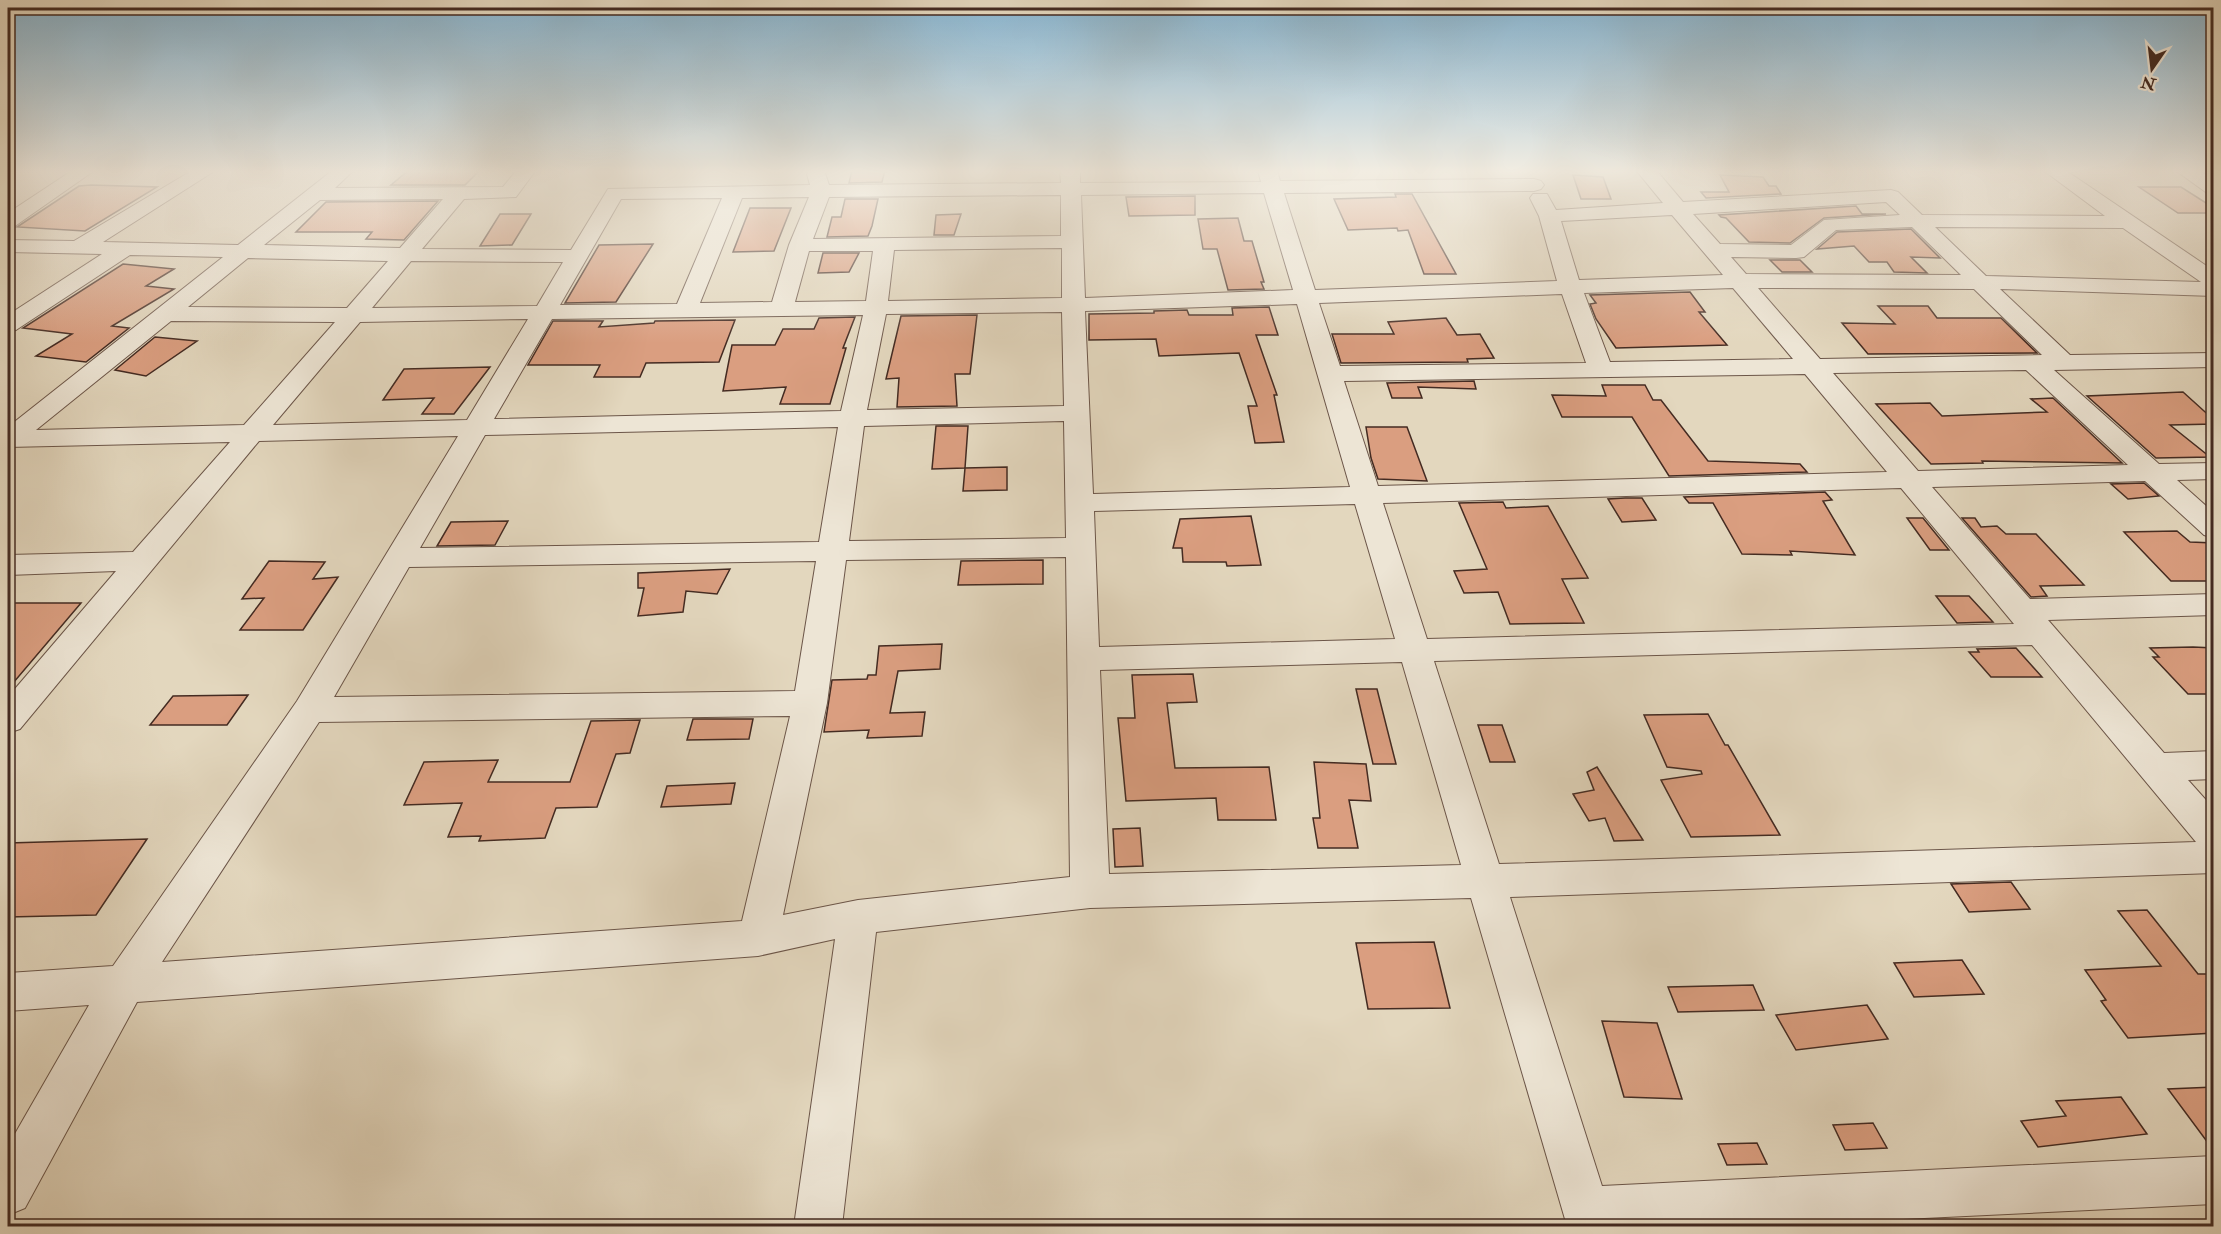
<svg xmlns="http://www.w3.org/2000/svg" width="2221" height="1234" font-family="'IM FELL Double Pica',serif">
	<style>
		.building { fill: #da9e80; stroke: #442b22; stroke-width: 1.5 }
		.lines { fill: none; stroke-linecap: round; stroke-linejoin: round }
		.minor-casing { stroke: #6c5649; stroke-width: 2 }
		.minor { fill: #ede5d5; fill-rule: evenodd }
	</style>
	<rect width="100%" height="100%" fill="#e3d7be"/>
	<filter id="stains"><feTurbulence type="fractalNoise" baseFrequency=".00333" numOctaves="4"/><feColorMatrix values="0 0 0 0 .2 0 0 0 0 .09 0 0 0 0 .02 0 0 0 .5 -.17"/></filter>
	<radialGradient id="worn" r=".72"><stop offset=".6" stop-color="#630" stop-opacity="0"/><stop offset="1" stop-color="#630" stop-opacity=".3"/></radialGradient>
	<!-- building -->
	<g class="building">
		<path d="M409,170h71l-15,15h-74z"/>
		<path d="M852,170h33l-3,12 -33,1z"/>
		<path d="M1573,175l30,2 8,22h-30z"/>
		<path d="M1720,175l43,2 6,9h7l5,8 -75,4 -5,-6h28z"/>
		<path d="M79,186l12,-1 66,2 -72,44 -68,-4z"/>
		<path d="M2139,187h42l33,21v5h-36z"/>
		<path d="M1395,194h17l44,80h-32l-16,-44 -10,1 -1,-3 -49,2 -14,-31 62,-2z"/>
		<path d="M1195,196v19l-66,1 -3,-19z"/>
		<path d="M845,199h33l-6,27 -4,10 -41,1 5,-20h9z"/>
		<path d="M438,201l-34,39 -38,-1 6,-7h-76l30,-30z"/>
		<path d="M1856,206l6,8h24l-62,4 -34,25 -41,-1 -23,-24 -5,-1 -2,-2z"/>
		<path d="M750,208h41l-17,43 -41,1z"/>
		<path d="M500,214h31l-19,31 -32,1z"/>
		<path d="M961,214l-7,21h-20l2,-20z"/>
		<path d="M1238,218l6,23h8l12,41h-3l3,7 -36,1 -11,-41h-14l-5,-30z"/>
		<path d="M1911,229l29,29 -29,-1 16,16 -33,-1 -7,-10h-18l-15,-16 -37,3 20,-17z"/>
		<path d="M653,244l-37,58 -51,1 34,-58z"/>
		<path d="M823,253h36l-10,19 -31,1z"/>
		<path d="M1770,260h30l12,12h-30z"/>
		<path d="M123,264l51,5 -28,17 28,3 -62,37 17,2 -43,34 -50,-6 36,-22 -49,-6z"/>
		<path d="M1690,292l15,20h-6l28,33 -111,3 -20,-29 -6,-15 6,-1 -6,-8z"/>
		<path d="M1878,306h50l9,12h64l36,35 -169,1 -26,-31 53,1z"/>
		<path d="M1269,307l9,28h-22l21,60h-3l10,47 -29,1 -7,-37h9l-18,-53 -80,3 -3,-17 -67,1v-26l65,-1v-2l33,-1 2,5h44l-1,-7z"/>
		<path d="M977,315l-7,59h-15l2,32 -60,1 2,-29 -13,1 15,-63z"/>
		<path d="M855,317l-12,31h3l-16,56h-50l6,-17 -63,4 9,-46h43l8,-16h31l5,-11z"/>
		<path d="M1446,318l11,17 23,-1 14,24 -27,1 1,3 -127,1 -9,-29h62l-6,-12z"/>
		<path d="M735,320l-16,42 -73,1 -6,14h-46l6,-12h-72l25,-44h50l-4,6 55,-4 1,-2z"/>
		<path d="M155,337l42,4 -51,35 -31,-6z"/>
		<path d="M490,367l-36,47h-32l12,-16 -51,2 21,-31z"/>
		<path d="M1474,381l2,8 -58,-2 4,11h-30l-5,-15z"/>
		<path d="M1602,385h43l8,15h8l47,61 92,3 7,8 -138,4 -37,-59h-70l-10,-22 54,1z"/>
		<path d="M2183,392l31,28v4l-44,1 40,32 -54,1 -69,-62z"/>
		<path d="M2053,398l69,65 -140,-2 1,2 -52,1 -55,-60 54,-1 12,13 105,-4 -16,-13z"/>
		<path d="M936,426h32l-3,42 -33,1z"/>
		<path d="M1366,427h41l20,54 -49,-2 -7,-21z"/>
		<path d="M1007,467v23l-44,1 2,-23z"/>
		<path d="M2144,483l15,13 -31,3 -17,-15z"/>
		<path d="M1825,492l7,8 -9,1 32,54 -65,-4 2,4 -50,-1 -29,-51h-24l-5,-6z"/>
		<path d="M1625,498h17l14,22 -34,2 -14,-23z"/>
		<path d="M1503,502l3,6 42,-2 40,72 -26,1 22,44 -74,1 -12,-32 -34,1 -10,-22 33,-2 -28,-66z"/>
		<path d="M1251,516l10,49 -34,1 -1,-4h-43l-1,-14h-9l7,-29z"/>
		<path d="M1907,518h16l26,32h-19z"/>
		<path d="M1962,518h13l6,9 16,-1 9,8h30l48,51 -44,1 7,10 -16,1z"/>
		<path d="M508,521l-13,24 -58,1 14,-24z"/>
		<path d="M2177,531l13,11 24,1v38h-43l-47,-49z"/>
		<path d="M1043,560v24l-85,1 3,-24z"/>
		<path d="M269,561l56,1 -12,17 25,-2 -35,53h-63l24,-32 -22,1z"/>
		<path d="M730,569l-13,25 -31,-3 -3,21 -45,4 6,-28h-6v-15z"/>
		<path d="M1936,596h33l24,26 -36,1z"/>
		<path d="M8,603h73l-73,86z"/>
		<path d="M942,644l-2,25 -42,2 -8,42 35,-1 -3,24 -55,2 2,-8 -45,2 8,-52 35,-1 1,-4h8l3,-29z"/>
		<path d="M2193,647l21,1v46h-26l-35,-37h6l-9,-9z"/>
		<path d="M2016,648l26,29h-51l-22,-25h10l-2,-3z"/>
		<path d="M1193,674l4,28 -30,1 8,65 94,-1 7,53h-58l-2,-22 -90,3 -8,-83h17l-3,-43z"/>
		<path d="M1356,689h21l19,75h-23z"/>
		<path d="M248,695l-21,30h-77l23,-29z"/>
		<path d="M1708,714l17,31h3l52,90 -89,2 -30,-57 41,-6 -1,-3 -34,-4 -23,-52z"/>
		<path d="M693,719h60l-4,20 -62,1z"/>
		<path d="M640,720l-10,33 -14,1 -19,53 -41,1 -11,30 -66,3 2,-5 -33,1 14,-34 -58,2 20,-43 74,-2 -10,22h82l21,-61z"/>
		<path d="M1478,725h24l13,37h-25z"/>
		<path d="M1314,762l52,2 5,37 -22,-1 9,48h-40l-5,-30h7z"/>
		<path d="M1597,767l13,21 33,52 -29,1 -9,-23 -16,3 -16,-27 21,-4 -7,-18z"/>
		<path d="M735,783l-4,21 -70,3 6,-21z"/>
		<path d="M1140,828l3,38 -28,1 -2,-38z"/>
		<path d="M147,839l-51,76 -88,2v-74z"/>
		<path d="M2011,882l19,27 -61,3 -18,-28z"/>
		<path d="M2147,910l51,64h16v59l-86,5 -27,-37 5,-1 -21,-30 76,-4 -43,-55z"/>
		<path d="M1434,942l16,66 -82,1 -12,-66z"/>
		<path d="M1962,960l22,34 -70,3 -20,-34z"/>
		<path d="M1753,985l11,25 -86,2 -10,-25z"/>
		<path d="M1867,1005l21,34 -92,11 -20,-35z"/>
		<path d="M1602,1021l55,2 25,76 -58,-2z"/>
		<path d="M2214,1087v64l-46,-62z"/>
		<path d="M2121,1097l26,37 -109,13 -17,-26 45,-5 -10,-15z"/>
		<path d="M1873,1123l14,25 -42,2 -12,-25z"/>
		<path d="M1757,1143l10,21 -40,1 -9,-21z"/>
	</g>
	<g class="lines">
		<defs>
			<g id="minor">
				<path d="M73,170h22l-80,56 -7,2v-15z"/>
				<path d="M193,170h23l-113,72 135,3 95,-75h21l-19,18 168,-1 14,-17h19l-20,27 -52,2 -42,50 149,1 37,-61 202,-4 -3,-11 3,-4h14l5,15 232,-2 -1,-13h20v13l181,-1 -3,-12h19l3,11 254,-2 7,2 3,4 -3,4 -7,2 -250,2 31,97 242,-9 -18,-65 -9,-18 3,-4h14l9,16 107,-7 -27,-33h20l27,32 208,-12 7,2 24,23 183,1 -62,-46h22l149,101v25l-214,-7 70,66 144,-2v14l-160,3 105,94 55,-1v16l-37,1 37,33v25l-10,-3 -59,-54 -213,6 98,112 184,-5v21l-166,5 116,133 50,-2v28l-26,1 26,29v64l-704,24 92,289 612,-30v48l-457,22h-190l-96,-328 -381,10 -214,24 -34,294h-48l41,-287 -77,17 -621,46 -112,206 -17,7v-69l81,-141 -81,6v-38l105,-7 184,-265 161,-265 -199,5 -239,288 -12,4v-36l108,-126 -108,4v-20l125,-3 97,-110 -222,5v-20l215,-170 -93,-2 -114,75 -8,2v-17l94,-61 -94,-2v-12l66,1zM1264,193l29,97 -208,8 -4,-103zM1061,195v41l-248,3 16,-42zM809,197l-20,48 -17,57 -72,1 42,-105zM722,198l-45,106 -117,1 61,-106zM443,199l-43,49 -136,-3 56,-45zM1886,202l14,13 -76,5 -33,25 -71,-1 -27,-30zM1672,215l51,60 -144,5 -18,-59zM1912,227l49,48 -215,-1 -15,-17 65,1 8,-1 32,-27zM1935,227l188,1 78,54 -215,-6zM1062,248v50l-174,3 6,-51zM809,251h64l-7,50 -71,1zM248,258l140,3 -41,47 -159,-1zM411,261l152,1 -26,44 -165,2zM1733,288l60,71 -183,3 -26,-69zM1758,288l216,1 68,66 -222,4zM1562,294l24,69 -246,3 -21,-63zM1297,304l53,183 -257,7 -8,-183zM1062,312l2,94 -197,4 19,-96zM863,315l-22,96 -347,8 58,-100zM528,319l-61,101 -194,5 87,-103zM171,321l164,1 -91,103 -208,5zM2026,370l102,95 -210,6 -85,-98zM1805,374l82,98 -509,14 -34,-105zM1064,421l2,117 -217,3 15,-115zM838,427l-19,115 -399,6 65,-113zM1901,488l113,136 -587,15 -44,-136zM1355,504l40,135 -296,8 -5,-136zM1066,557l4,320 -212,23 -75,15 44,-212 19,-143zM816,561l-21,130 -461,6 75,-130zM2032,645l164,197 -697,22 -65,-203zM1402,662l59,203 -352,9 -9,-204zM790,716l-48,205 -580,41 157,-240z"/>
				<path d="M2175,170h23l16,10v15l-7,-2z"/>
			</g>
		</defs>
		<!-- minor casing -->
		<use href="#minor" class="minor-casing"/>
		<!-- minor -->
		<use href="#minor" class="minor"/>
	</g>
	<!-- sky -->
	<linearGradient id="sky" x2="0" y2="1"><stop stop-color="#87b6d3"/><stop offset="0.5" stop-color="#f2ede2"/><stop offset="1" stop-color="#f2ede2" stop-opacity="0"/></linearGradient>
	<rect width="2221" height="343" fill="url(#sky)"/>
	<!-- margin -->
	<rect width="2221" height="1234" fill="none" stroke="#e3d7be" stroke-width="30"/>
	<rect x="9" y="9" width="2203" height="1216" fill="none" stroke="#442b22" stroke-width="3"/>
	<rect x="15" y="15" width="2191" height="1204" fill="none" stroke="#442b22" stroke-width="1.5"/>
	<!-- north arrow -->
	<g transform="translate(2152 69) rotate(194)" stroke="#ede5d5" stroke-width="4.5" paint-order="stroke">
	<path d="M0-4.5L10 22L0 15L-10 22Z" fill="#442b22"/>
	<text y="-9" font-size="16" font-weight="bold" text-anchor="middle" fill="#442b22">N</text>
	</g>
	<rect width="100%" height="100%" filter="url(#stains)"/>
	<rect width="100%" height="100%" fill="url(#worn)"/>
</svg>
